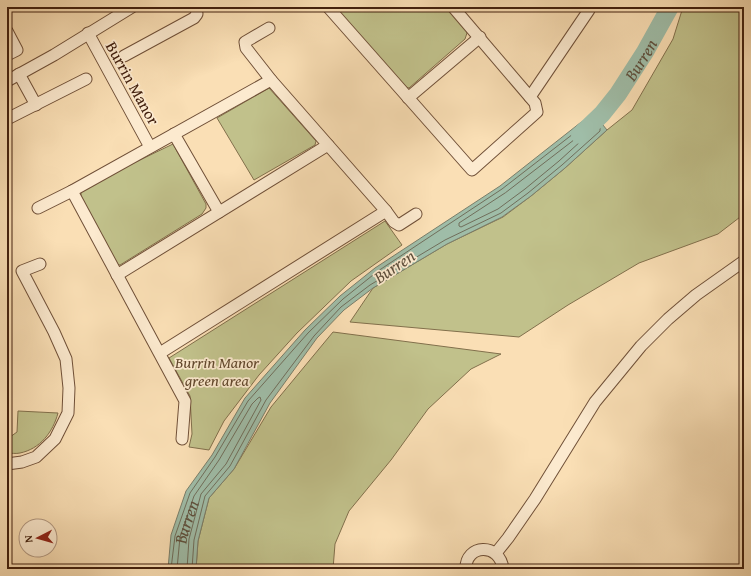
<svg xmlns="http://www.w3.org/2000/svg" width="751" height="576" font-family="'Gentium Book Plus',serif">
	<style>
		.green { fill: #c1c18b; stroke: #82704c }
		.water { fill: #9fbda8; stroke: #7a7e6a }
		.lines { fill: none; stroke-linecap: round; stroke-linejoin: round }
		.shore { stroke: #706e5b; stroke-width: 1 }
		.river { stroke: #9fbda8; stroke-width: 18 }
		.minor-casing { stroke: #705038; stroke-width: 13 }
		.minor { stroke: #fceacf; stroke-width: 11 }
		.labels { text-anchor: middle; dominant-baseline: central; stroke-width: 3.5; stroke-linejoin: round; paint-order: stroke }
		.street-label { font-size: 16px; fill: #42200e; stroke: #fceacf }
		.park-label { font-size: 16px; font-style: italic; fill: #62482d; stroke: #fceacf }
		.water-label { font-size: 17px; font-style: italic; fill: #5e4f3c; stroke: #fceacf }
	</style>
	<rect width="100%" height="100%" fill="#fadfb5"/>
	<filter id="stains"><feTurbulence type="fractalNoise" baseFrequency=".005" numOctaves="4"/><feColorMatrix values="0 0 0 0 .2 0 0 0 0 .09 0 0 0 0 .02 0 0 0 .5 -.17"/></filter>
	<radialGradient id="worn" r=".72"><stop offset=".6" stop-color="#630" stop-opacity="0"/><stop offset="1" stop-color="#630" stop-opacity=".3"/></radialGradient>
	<!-- green -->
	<g class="green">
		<path d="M340,7h106l20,23 1,3 -2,6 -56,49 -3,-1 -68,-76z"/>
		<path d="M683,7h61v207l-26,20 -79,29 -71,42 -49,32 -169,-15 23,-34 74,-44 56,-27 28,-21 34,-28 42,-38 25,-20 41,-71z"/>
		<path d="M269,88l47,53 -1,4 -61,35 -37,-62z"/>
		<path d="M173,144l33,60v4l-4,6 -82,51 -5,-1 -34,-65v-7l3,-5z"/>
		<path d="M385,221l17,24 -51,36 -54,52 -38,42 -35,46 -15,29 -20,-3 3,-13 -2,-38 -21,-38z"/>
		<path d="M333,332l168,22 -30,15 -43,40 -37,51 -42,51 -14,33 -2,25h-137l2,-28 11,-43 25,-29 37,-62z"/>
		<path d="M18,411l40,2c-5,19 -18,36 -38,40 -4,1 -9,0 -13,0v-16h3l7,-5z"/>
	</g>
	<!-- water -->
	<path class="water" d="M594,114l13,16 -42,38 -34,28 -29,21 -55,27 -74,44 -29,22 -27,28 -47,65 -36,66 -25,29 -11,43 -2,28h-28l3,-34 15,-44 26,-36 33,-57 60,-68 35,-34 35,-28 125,-82 80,-63z"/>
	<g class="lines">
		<!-- shore -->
		<g class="shore">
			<path d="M590,128l2,1v2l-33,30 -34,28 -27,20 -37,18 -2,-1v-3l46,-30z"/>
			<path d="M171,569l4,-33 15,-43 25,-36 33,-56 60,-68 35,-34 35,-28 124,-82 80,-62 10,-7 2,1 6,7v3l-38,34 -34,28 -27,20 -56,27 -75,45 -29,22 -27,29 -48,64 -36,66 -25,30 -11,44 -2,29"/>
			<path id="s1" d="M177,569l3,-32 14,-41 25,-36 33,-56 6,-6 2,-1 1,3 -35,64 -25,30 -12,45 -2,30"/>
		</g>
		<!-- river -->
		<path class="river" id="s2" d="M580,135l22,-21 16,-20 27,-42 25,-45"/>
		<defs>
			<g id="minor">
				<path d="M328,7l144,163 65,-58 -2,-9 -82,-96"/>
				<path d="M269,28l-24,14 1,6 25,32 115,131 8,11 5,3 17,-11"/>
				<path d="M7,31l10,19 -10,5"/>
				<path d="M88,33l62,114"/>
				<path d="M124,56l70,-38 3,-4 -1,-7"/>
				<path d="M19,74l17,31"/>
				<path d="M7,81l47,-26 78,-48"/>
				<path d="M530,97l59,-87 -4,-3"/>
				<path d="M408,98l72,-61"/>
				<path d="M7,119l79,-40"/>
				<path d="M174,134l45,78"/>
				<path d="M72,191l113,210 -3,38"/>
				<path d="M38,208l34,-17 199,-111"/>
				<path d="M117,275l211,-130"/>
				<path d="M160,353l226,-142"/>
				<path d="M7,464l15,-2 14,-5 19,-18 13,-26 1,-25 -3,-29 -12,-27 -32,-61 18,-7"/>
				<path d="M496,553l12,-15 27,-39 60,-97 46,-56 27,-27 28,-24 48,-34"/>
				<path d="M466,569c-1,-25 34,-27 37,0"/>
			</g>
		</defs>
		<!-- minor casing -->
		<use href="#minor" class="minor-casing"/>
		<!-- minor -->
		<use href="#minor" class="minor"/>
	</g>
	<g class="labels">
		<!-- street labels -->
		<g class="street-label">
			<text transform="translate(133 83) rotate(61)">Burrin Manor</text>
		</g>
		<!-- park labels -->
		<g class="park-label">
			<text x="217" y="362">Burrin Manor<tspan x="217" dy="18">green area</tspan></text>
		</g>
		<!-- water labels -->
		<g class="water-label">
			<text stroke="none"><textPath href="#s2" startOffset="97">Burren</textPath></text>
			<text transform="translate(394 266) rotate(-34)">Burren</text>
			<text stroke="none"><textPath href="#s1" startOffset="48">Burren</textPath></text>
		</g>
	</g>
	<!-- margin -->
	<rect width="751" height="576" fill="none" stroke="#fadfb5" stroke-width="24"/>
	<rect x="8" y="8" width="735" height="560" fill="none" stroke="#42200e" stroke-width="2"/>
	<rect x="12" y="12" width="727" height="552" fill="none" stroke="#42200e"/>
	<!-- north arrow -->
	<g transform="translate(38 538) rotate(264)"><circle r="19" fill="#fceacf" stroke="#b29982"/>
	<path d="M0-3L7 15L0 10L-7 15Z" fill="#8f2418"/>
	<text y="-6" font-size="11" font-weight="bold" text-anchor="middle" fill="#42200e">N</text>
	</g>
	<rect width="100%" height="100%" filter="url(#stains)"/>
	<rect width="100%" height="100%" fill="url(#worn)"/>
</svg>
